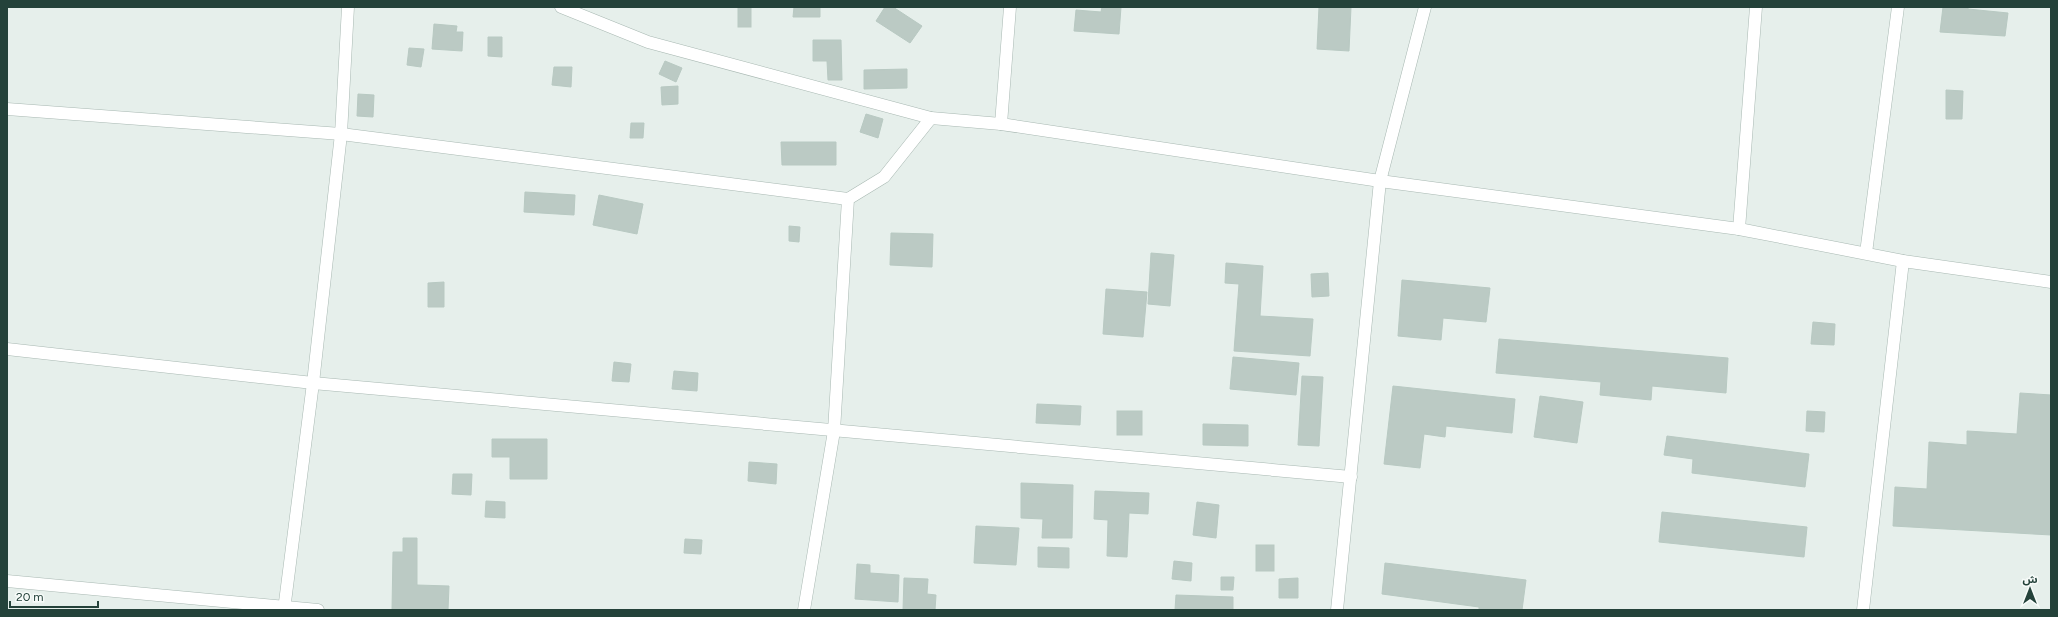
<svg xmlns="http://www.w3.org/2000/svg" width="2058" height="617" font-family="Figtree,'Noto Sans Arabic',sans-serif">
	<style>
		.building { fill: #bbcac4; stroke: #b8c9c2 }
		.lines { fill: none; stroke-linecap: round; stroke-linejoin: round }
		.street-casing { stroke: #a8b8b2; stroke-width: 13 }
		.street { stroke: #fff; stroke-width: 12 }
	</style>
	<rect width="100%" height="100%" fill="#e6efeb"/>
	<!-- building -->
	<g class="building">
		<rect x="738" y="7" width="13" height="20"/>
		<path d="M794,7h26v10h-27z"/>
		<path d="M885,7h8l29,19 -12,17 -34,-22z"/>
		<path d="M1102,7h19l-2,27 -45,-3 2,-21 25,2z"/>
		<path d="M1319,7h32l-2,44 -32,-2z"/>
		<path d="M1943,7h25v2l40,4 -3,23 -65,-4z"/>
		<path d="M434,24l23,2 -1,6h7l-1,19 -30,-2z"/>
		<path d="M488,37h14v20l-14,-1z"/>
		<path d="M813,40h28l1,40h-14l-1,-19h-14z"/>
		<path d="M409,48l15,1 -3,18 -14,-2z"/>
		<path d="M665,61l17,7 -6,14 -17,-8z"/>
		<path d="M554,67h18l-1,20 -19,-2z"/>
		<path d="M907,69v19l-43,1v-19z"/>
		<path d="M678,86v18l-16,1 -1,-18z"/>
		<path d="M1946,90l17,1 -1,28h-16z"/>
		<path d="M358,94l16,1 -1,22 -16,-1z"/>
		<path d="M866,114l17,5 -5,19 -18,-6z"/>
		<path d="M631,123h13l-1,15h-13z"/>
		<path d="M781,142h55v23h-54z"/>
		<path d="M525,192l50,3 -1,20 -50,-3z"/>
		<path d="M599,195l44,9 -6,30 -44,-9z"/>
		<path d="M789,226l11,1 -1,15 -10,-1z"/>
		<path d="M891,233l42,1 -1,33 -42,-2z"/>
		<path d="M1151,253l23,2 -4,51 -22,-2z"/>
		<path d="M1226,263l37,3 -3,50 53,3 -3,37 -76,-5 5,-67 -14,-1z"/>
		<path d="M1328,273l1,23 -17,1 -1,-23z"/>
		<path d="M1402,280l88,8 -4,34 -43,-4 -2,22 -43,-4z"/>
		<path d="M444,282v25h-16v-24z"/>
		<path d="M1106,289l41,3 -4,45 -40,-3z"/>
		<path d="M1813,322l22,2 -1,21 -23,-1z"/>
		<path d="M1499,339l229,19 -2,35 -74,-7 -1,14 -51,-5 1,-13 -105,-9z"/>
		<path d="M1233,357l66,6 -3,32 -66,-6z"/>
		<path d="M614,362l17,2 -2,18 -17,-1z"/>
		<path d="M674,371l24,2 -1,18 -25,-2z"/>
		<path d="M1302,376l21,1 -4,69 -21,-1z"/>
		<path d="M1393,386l122,13 -3,34 -66,-7 -1,11 -21,-3 -4,34 -36,-4z"/>
		<path d="M2020,393l31,2v140l-158,-9 2,-39 32,2 2,-47 38,3v-14l50,3z"/>
		<path d="M1540,396l43,6 -6,41 -43,-6z"/>
		<path d="M1037,404l44,2 -1,19 -44,-2z"/>
		<rect x="1117" y="411" width="25" height="24"/>
		<path d="M1807,411l18,1 -1,20 -18,-1z"/>
		<path d="M1203,424l45,1v21l-45,-1z"/>
		<path d="M1667,436l142,18 -4,33 -113,-14 1,-14 -29,-4z"/>
		<path d="M492,439h55v40h-37v-22h-18z"/>
		<path d="M749,462l28,2 -1,20 -28,-3z"/>
		<path d="M453,474h19l-1,21 -19,-1z"/>
		<path d="M1021,483l52,2 -1,53h-30l1,-19 -22,-1z"/>
		<path d="M1095,491l54,2 -1,21 -19,-1 -2,44 -20,-1 1,-36 -14,-1z"/>
		<path d="M486,501l19,1v16l-20,-1z"/>
		<path d="M1197,502l22,3 -3,33 -23,-3z"/>
		<path d="M1662,512l145,15 -3,30 -145,-15z"/>
		<path d="M976,526l43,2 -3,37 -42,-2z"/>
		<path d="M403,538h14v47l32,1 -1,24h-56l1,-58h10z"/>
		<path d="M685,539l17,1 -1,14 -17,-1z"/>
		<rect x="1256" y="545" width="18" height="26"/>
		<path d="M1038,547l31,1v20l-31,-1z"/>
		<path d="M1174,561l18,2 -1,18 -19,-2z"/>
		<path d="M1385,563l141,17 -4,30h-43v-3l-97,-13z"/>
		<path d="M857,564l13,1v8l29,2 -1,27 -43,-3z"/>
		<path d="M1221,577h13l-1,13h-12z"/>
		<path d="M904,578l24,1 -1,15 9,1 -1,15h-32z"/>
		<path d="M1298,578v20h-19v-19z"/>
		<path d="M1176,595l57,2v13h-58z"/>
	</g>
	<g class="lines">
		<defs>
			<g id="street">
				<path d="M561,7l87,35 283,76 70,6 379,57 359,48 164,32 148,21"/>
				<path d="M7,109l334,25 507,65"/>
				<path d="M1001,124l9,-117"/>
				<path d="M1739,229l17,-222"/>
				<path d="M1866,253l32,-246"/>
				<path d="M7,349l306,34 1038,94"/>
				<path d="M7,581l311,29"/>
				<path d="M284,610l29,-227 28,-249 7,-127"/>
				<path d="M804,610l30,-179 14,-232 36,-22 47,-59"/>
				<path d="M1337,610l43,-429 45,-174"/>
				<path d="M1863,610l40,-349"/>
			</g>
		</defs>
		<!-- street casing -->
		<use href="#street" class="street-casing"/>
		<!-- street -->
		<use href="#street" class="street"/>
	</g>
	<!-- border -->
	<rect width="2058" height="617" fill="none" stroke="#24423a" stroke-width="16"/>
	<!-- north arrow -->
	<g transform="translate(2030 589)" stroke="#f7fbf9" stroke-width="3" paint-order="stroke">
	<path d="M0-3L7 15L0 10L-7 15Z" fill="#24423a"/>
	<text y="-6" font-size="11" font-weight="bold" text-anchor="middle" fill="#24423a">ش</text>
	</g>
	<!-- scale -->
	<path d="M10 601v6h88v-6" fill="none" stroke="#24423a" stroke-width="2"/>
	<text x="16" y="601" font-size="12" fill="#24423a" stroke="#f7fbf9" stroke-width="3" paint-order="stroke">20 m</text>
</svg>
